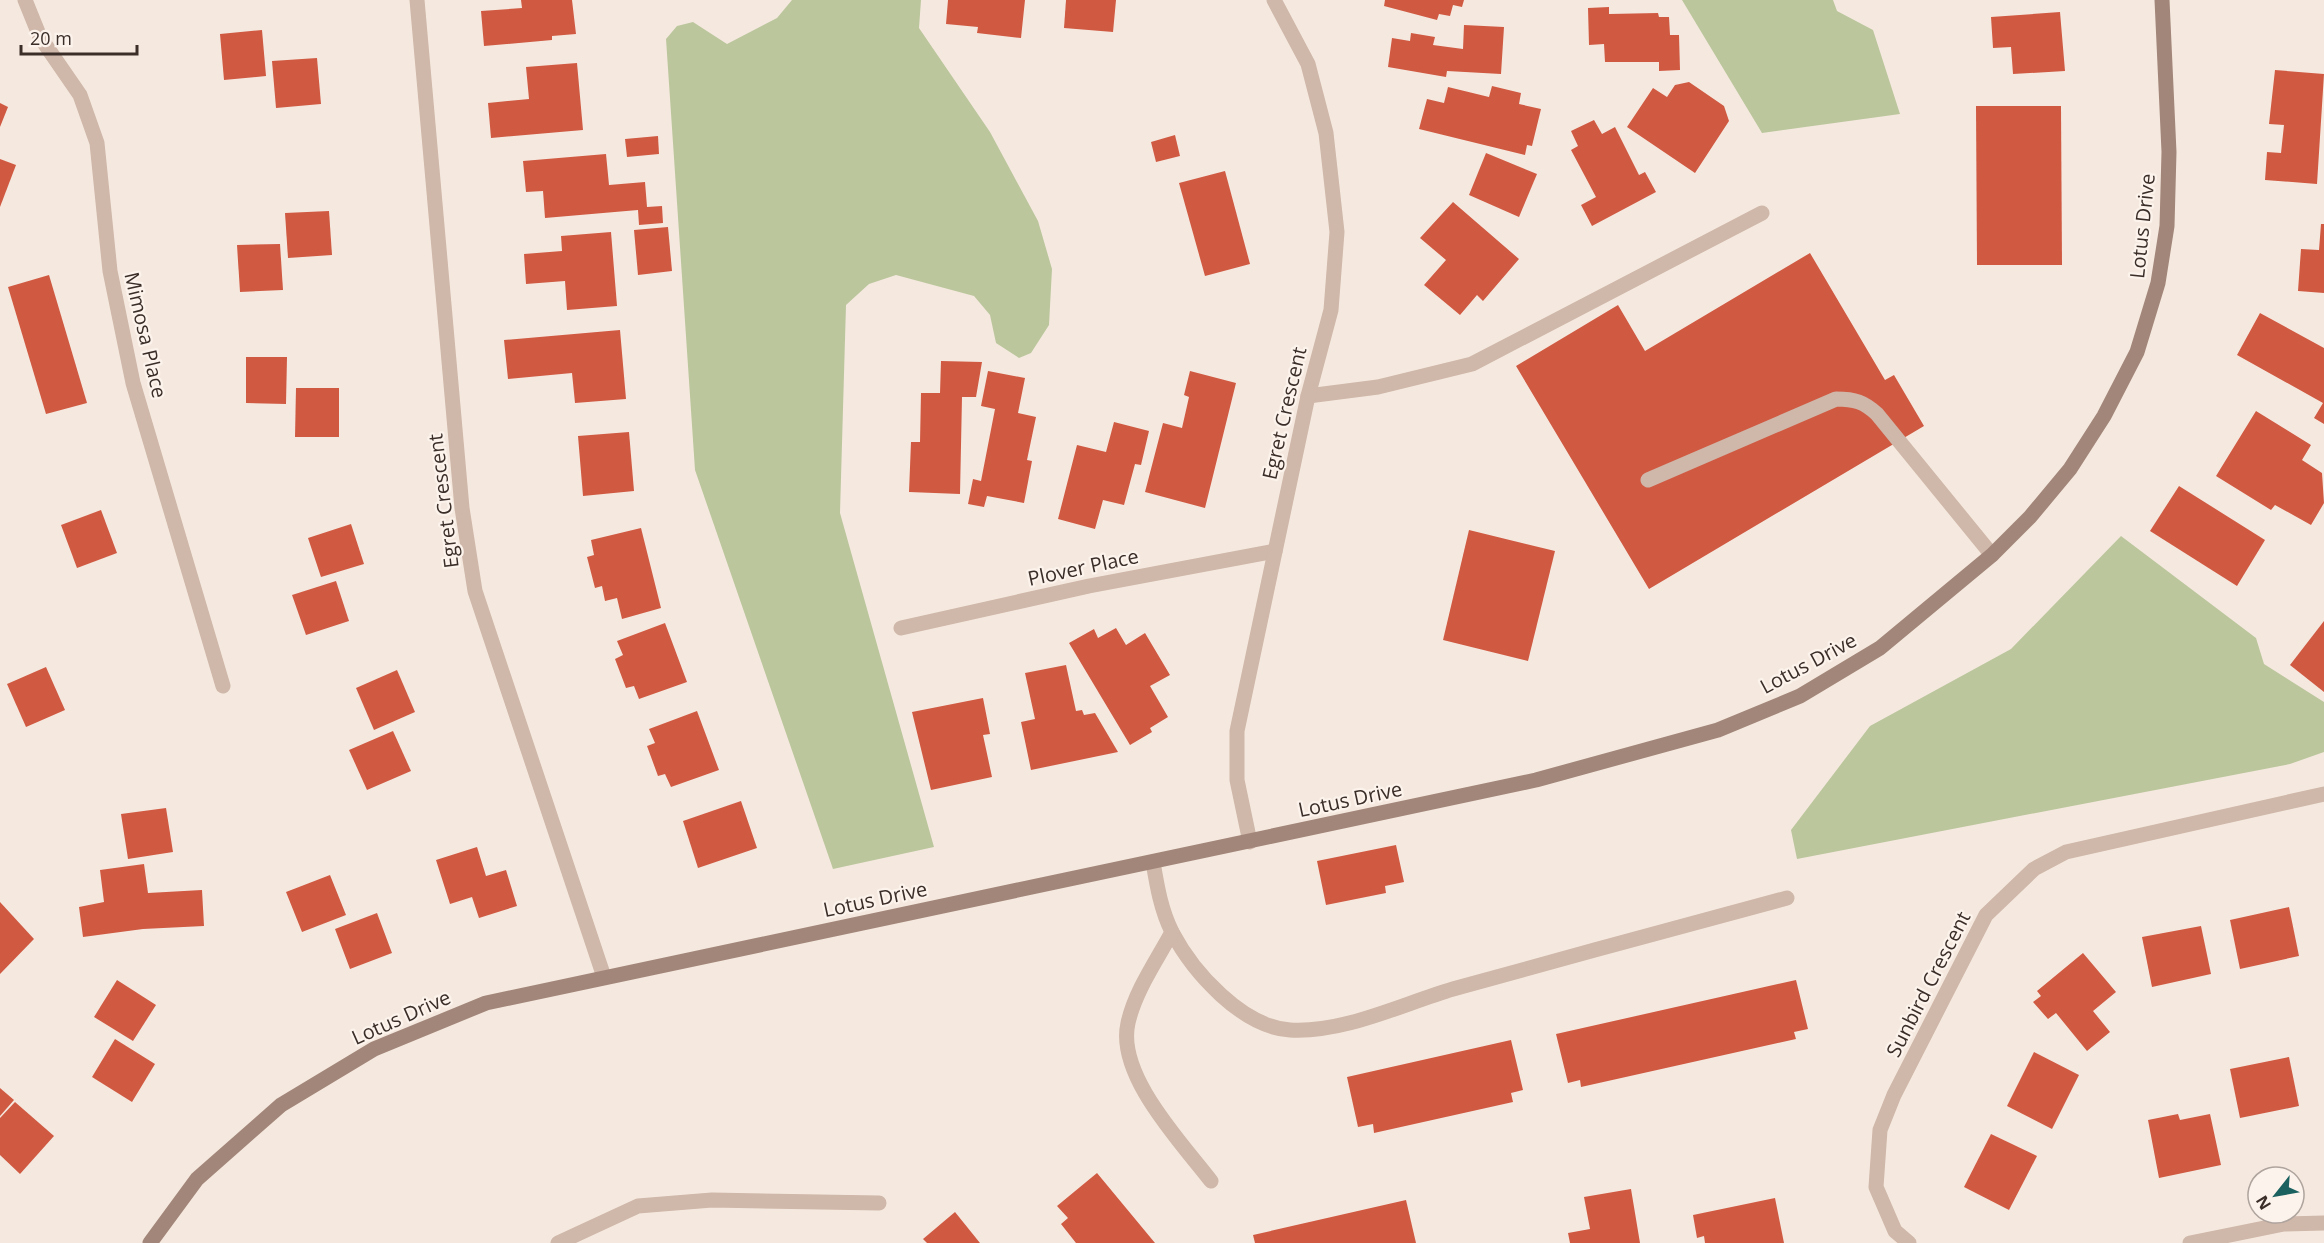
<svg xmlns="http://www.w3.org/2000/svg" width="2324" height="1243" font-family="'Open Sans',sans-serif">
	<style>
		.green { fill: #bbc69d }
		.building { fill: #d05942 }
		.lines { fill: none; stroke-linecap: round; stroke-linejoin: round }
		.lane { stroke: #cfb7a9; stroke-width: 15 }
		.street { stroke: #cfb7a9; stroke-width: 15 }
		.secondary { stroke: #a3867a; stroke-width: 15 }
		.labels { text-anchor: middle; dominant-baseline: central; stroke-width: 4.5; stroke-linejoin: round; paint-order: stroke }
		.street-label { font-size: 20px; fill: #3b2e29; stroke: #fcf3ec }
	</style>
	<rect width="100%" height="100%" fill="#f5e9df"/>
	<!-- green -->
	<g class="green">
		<path d="M792,0h129l-2,28 71,104 48,89 14,48 -3,56 -18,28 -12,5 -23,-15 -6,-28 -16,-19 -78,-21 -27,9 -23,21 -6,208 94,334 -101,22 -138,-399 -29,-431 11,-13 16,-4 34,22 50,-26z"/>
		<path d="M1682,0h151l4,11 36,19 27,84 -138,19z"/>
		<path d="M2121,536l135,102 8,26 60,38v50l-34,12 -493,95 -6,-29 79,-104 141,-77z"/>
	</g>
	<!-- building -->
	<g class="building">
		<path d="M521,0h51l4,34 -24,2v4l-68,6 -3,-35 41,-3z"/>
		<path d="M948,0h77l-4,38 -44,-5 1,-6 -32,-3z"/>
		<path d="M1066,0h50l-3,32 -49,-4z"/>
		<path d="M1385,0h79l-2,7 -9,-2 -3,11 -11,-2 -2,6 -53,-14z"/>
		<path d="M1609,7v7l49,-1 1,4h10l1,18h9l1,35 -21,1v-9h-54l-1,-18 -15,1 -1,-37z"/>
		<path d="M2060,12l5,59 -52,3 -2,-27 -18,1 -2,-31z"/>
		<path d="M1464,25l40,2 -3,47 -54,-3 -1,6 -58,-10 4,-29 18,3 1,-8 24,4 -2,8 30,4z"/>
		<path d="M262,30l4,46 -42,4 -4,-46z"/>
		<path d="M317,58l4,46 -45,4 -4,-47z"/>
		<path d="M577,63l6,67 -92,8 -3,-35 41,-4 -3,-32z"/>
		<path d="M2275,70l49,4 -7,110 -52,-4 2,-28 14,1 3,-28 -15,-1z"/>
		<path d="M1689,82l35,24 5,15 -34,52 -68,-46 26,-39 14,9 8,-12z"/>
		<path d="M1492,86l29,7 -2,11 22,5 -9,37 -5,-1 -2,10 -106,-26 8,-30 17,4 4,-16 41,10z"/>
		<path d="M0,103l8,4 -8,20z"/>
		<path d="M1976,106h85l1,159h-85z"/>
		<path d="M1594,120l8,14 13,-7 24,48 6,-3 11,20 -64,34 -11,-21 15,-8 -25,-47 7,-4 -7,-15z"/>
		<path d="M1175,135l5,21 -24,6 -5,-20z"/>
		<path d="M658,136l1,18 -32,3 -2,-18z"/>
		<path d="M1486,153l51,21 -18,43 -50,-22z"/>
		<path d="M606,154l3,31 36,-3 2,25 15,-1 1,17 -24,2 -1,-15 -93,8 -2,-27 -17,1 -3,-31z"/>
		<path d="M0,159l16,6 -16,42z"/>
		<path d="M1225,171l25,93 -45,12 -26,-93z"/>
		<path d="M1453,202l66,57 -36,42 -6,-6 -17,20 -36,-30 22,-25 -26,-22z"/>
		<path d="M329,211l3,44 -44,3 -3,-45z"/>
		<path d="M2321,224h3v69l-26,-2 3,-42 18,1z"/>
		<path d="M668,227l4,44 -34,4 -4,-45z"/>
		<path d="M611,232l6,74 -50,4 -2,-29 -39,3 -2,-30 38,-3 -1,-15z"/>
		<path d="M280,244l3,46 -43,2 -3,-47z"/>
		<path d="M1810,253l75,127 9,-5 30,51 -275,163 -133,-223 102,-61 27,46z"/>
		<path d="M49,275l38,128 -41,11 -38,-127z"/>
		<path d="M2260,313l64,35v76l-10,-6 9,-15 -86,-48z"/>
		<path d="M620,330l6,69 -51,4 -3,-30 -64,6 -4,-39z"/>
		<path d="M246,357h41l-1,47 -40,-1z"/>
		<path d="M941,361l41,1 -6,35h-14l-2,97 -51,-2 2,-50h9l1,-49h19z"/>
		<path d="M988,371l37,7 -7,35 18,4 -9,43 5,1 -8,42 -37,-7 -3,11 -16,-3 5,-25 8,2 14,-72 -14,-3z"/>
		<path d="M1190,371l46,12 -31,125 -60,-16 18,-69 19,5 7,-31 -5,-2z"/>
		<path d="M296,388h43v49h-44z"/>
		<path d="M2256,411l55,34 -9,15 20,13 2,30 -13,22 -36,-20 -4,5 -55,-34z"/>
		<path d="M1114,422l35,9 -8,34 -6,-1 -11,41 -21,-5 -8,29 -37,-10 19,-74 29,7z"/>
		<path d="M629,432l5,59 -51,5 -5,-60z"/>
		<path d="M2179,486l86,54 -28,46 -87,-55z"/>
		<path d="M101,510l16,43 -40,15 -16,-43z"/>
		<path d="M351,524l13,40 -43,13 -13,-39z"/>
		<path d="M641,528l20,80 -39,11 -5,-21 -12,3 -3,-15 -7,2 -8,-31 7,-2 -3,-15z"/>
		<path d="M1469,530l86,21 -27,110 -85,-21z"/>
		<path d="M336,581l13,40 -43,14 -14,-40z"/>
		<path d="M2324,621v71l-34,-27z"/>
		<path d="M665,623l22,59 -48,17 -5,-13 -8,2 -11,-29 8,-4 -6,-14z"/>
		<path d="M1116,628l10,17 19,-12 25,42 -20,11 18,31 -18,11 2,4 -22,13 -61,-102 25,-14 4,9z"/>
		<path d="M1066,665l10,46 6,-1 2,5 11,-2 23,39 -87,18 -10,-48 14,-3 -10,-46z"/>
		<path d="M46,667l19,43 -39,17 -19,-43z"/>
		<path d="M397,670l18,42 -41,18 -18,-42z"/>
		<path d="M983,698l7,36 -7,1 9,42 -61,13 -19,-78z"/>
		<path d="M697,711l22,59 -48,17 -6,-13 -7,2 -11,-30 8,-3 -6,-14z"/>
		<path d="M393,731l18,40 -44,19 -18,-40z"/>
		<path d="M741,801l16,47 -59,20 -15,-47z"/>
		<path d="M166,808l7,44 -45,7 -7,-45z"/>
		<path d="M1396,845l8,37 -19,4 1,7 -60,12 -9,-44z"/>
		<path d="M477,847l9,29 20,-6 11,36 -38,12 -7,-21 -22,7 -14,-44z"/>
		<path d="M144,864l4,29 54,-3 2,36 -61,3 -60,8 -4,-30 25,-5 -4,-32z"/>
		<path d="M330,875l16,40 -44,17 -16,-40z"/>
		<path d="M0,902l34,37 -34,35z"/>
		<path d="M2289,907l10,49 -59,13 -10,-49z"/>
		<path d="M377,913l15,40 -42,16 -15,-40z"/>
		<path d="M2201,926l10,48 -59,13 -10,-50z"/>
		<path d="M2083,953l33,39 -23,19 17,21 -23,19 -31,-38 -8,6 -15,-17 8,-6 -4,-5z"/>
		<path d="M117,980l39,25 -23,36 -39,-24z"/>
		<path d="M1796,980l12,49 -14,3 2,7 -215,48 -1,-7 -12,3 -12,-49z"/>
		<path d="M115,1039l40,25 -23,38 -40,-25z"/>
		<path d="M1511,1040l12,50 -12,3 2,9 -139,31 -1,-9 -15,3 -11,-50z"/>
		<path d="M2034,1052l45,23 -27,54 -45,-23z"/>
		<path d="M2289,1057l10,49 -59,12 -10,-49z"/>
		<path d="M0,1088l14,12 -14,16z"/>
		<path d="M15,1102l39,34 -34,38 -20,-19v-37z"/>
		<path d="M2178,1114l2,6 30,-6 11,51 -62,13 -11,-58z"/>
		<path d="M1991,1134l46,22 -28,54 -45,-23z"/>
		<path d="M1097,1173l58,70h-79l-15,-19 7,-6 -11,-12z"/>
		<path d="M1631,1189l9,54h-70l-2,-10 22,-4 -6,-32z"/>
		<path d="M1775,1198l9,45h-79l-1,-7 -7,2 -4,-23z"/>
		<path d="M1406,1200l10,43h-161l-2,-8z"/>
		<path d="M955,1212l25,31h-53l-4,-4z"/>
	</g>
	<g class="lines">
		<!-- lane -->
		<g class="lane">
			<path d="M1308,396l70,-9 94,-23 290,-151"/>
			<path d="M1648,480l188,-81c19,0 28,3 41,15l115,141"/>
			<path d="M1153,862c4,24 8,48 19,70 21,40 70,95 118,98 55,3 112,-26 163,-41 111,-31 223,-61 334,-91"/>
			<path d="M1172,932c-15,28 -37,59 -44,91 -12,52 54,120 83,158"/>
			<path d="M558,1243l80,-37 74,-6 167,3"/>
		</g>
		<!-- street -->
		<g class="street">
			<path d="M25,0l15,37 40,58 17,48 13,128 23,112 90,303"/>
			<path d="M417,0l45,508 13,83 129,386"/>
			<path d="M901,628l188,-42 186,-35"/>
			<path d="M1250,842l-13,-62v-49l71,-335 23,-86 6,-78 -11,-99 -18,-69 -34,-64"/>
			<path d="M1909,1243l-14,-12 -19,-44 4,-57 14,-35 92,-180 48,-46 32,-17 258,-58"/>
			<path d="M2190,1243l94,-19 40,-1"/>
		</g>
		<!-- secondary -->
		<path class="secondary" d="M150,1243l47,-64 84,-74 93,-56 112,-46 1050,-223 182,-50 82,-34 80,-48 112,-93 38,-38 40,-48 34,-53 33,-64 21,-69 9,-57 2,-74 -7,-152"/>
	</g>
	<g class="labels">
		<!-- street labels -->
		<g class="street-label">
			<text transform="translate(2142 226) rotate(-84)">Lotus Drive</text>
			<text transform="translate(146 335) rotate(77)">Mimosa Place</text>
			<text transform="translate(1284 413) rotate(-77)">Egret Crescent</text>
			<text transform="translate(443 501) rotate(-97)">Egret Crescent</text>
			<text transform="translate(1083 567) rotate(-12)">Plover Place</text>
			<text transform="translate(1808 663) rotate(-28)">Lotus Drive</text>
			<text transform="translate(1350 799) rotate(-12)">Lotus Drive</text>
			<text transform="translate(875 899) rotate(-12)">Lotus Drive</text>
			<text transform="translate(1928 984) rotate(-63)">Sunbird Crescent</text>
			<text transform="translate(401 1017) rotate(-24)">Lotus Drive</text>
		</g>
	</g>
	<!-- north arrow -->
	<g transform="translate(2276 1195) rotate(239)"><circle r="28" fill="#fcf3ec" stroke="#afa49e" stroke-width="1.5"/>
	<path d="M0-4.5L10 22L0 15L-10 22Z" fill="#1b6160"/>
	<text y="-9" font-size="16" font-weight="bold" text-anchor="middle" fill="#3b2e29">N</text>
	</g>
	<!-- scale -->
	<path d="M21 45v9h116v-9" fill="none" stroke="#3b2e29" stroke-width="3"/>
	<text x="30" y="45" font-size="18" fill="#3b2e29" stroke="#fcf3ec" stroke-width="4.5" paint-order="stroke">20 m</text>
</svg>
